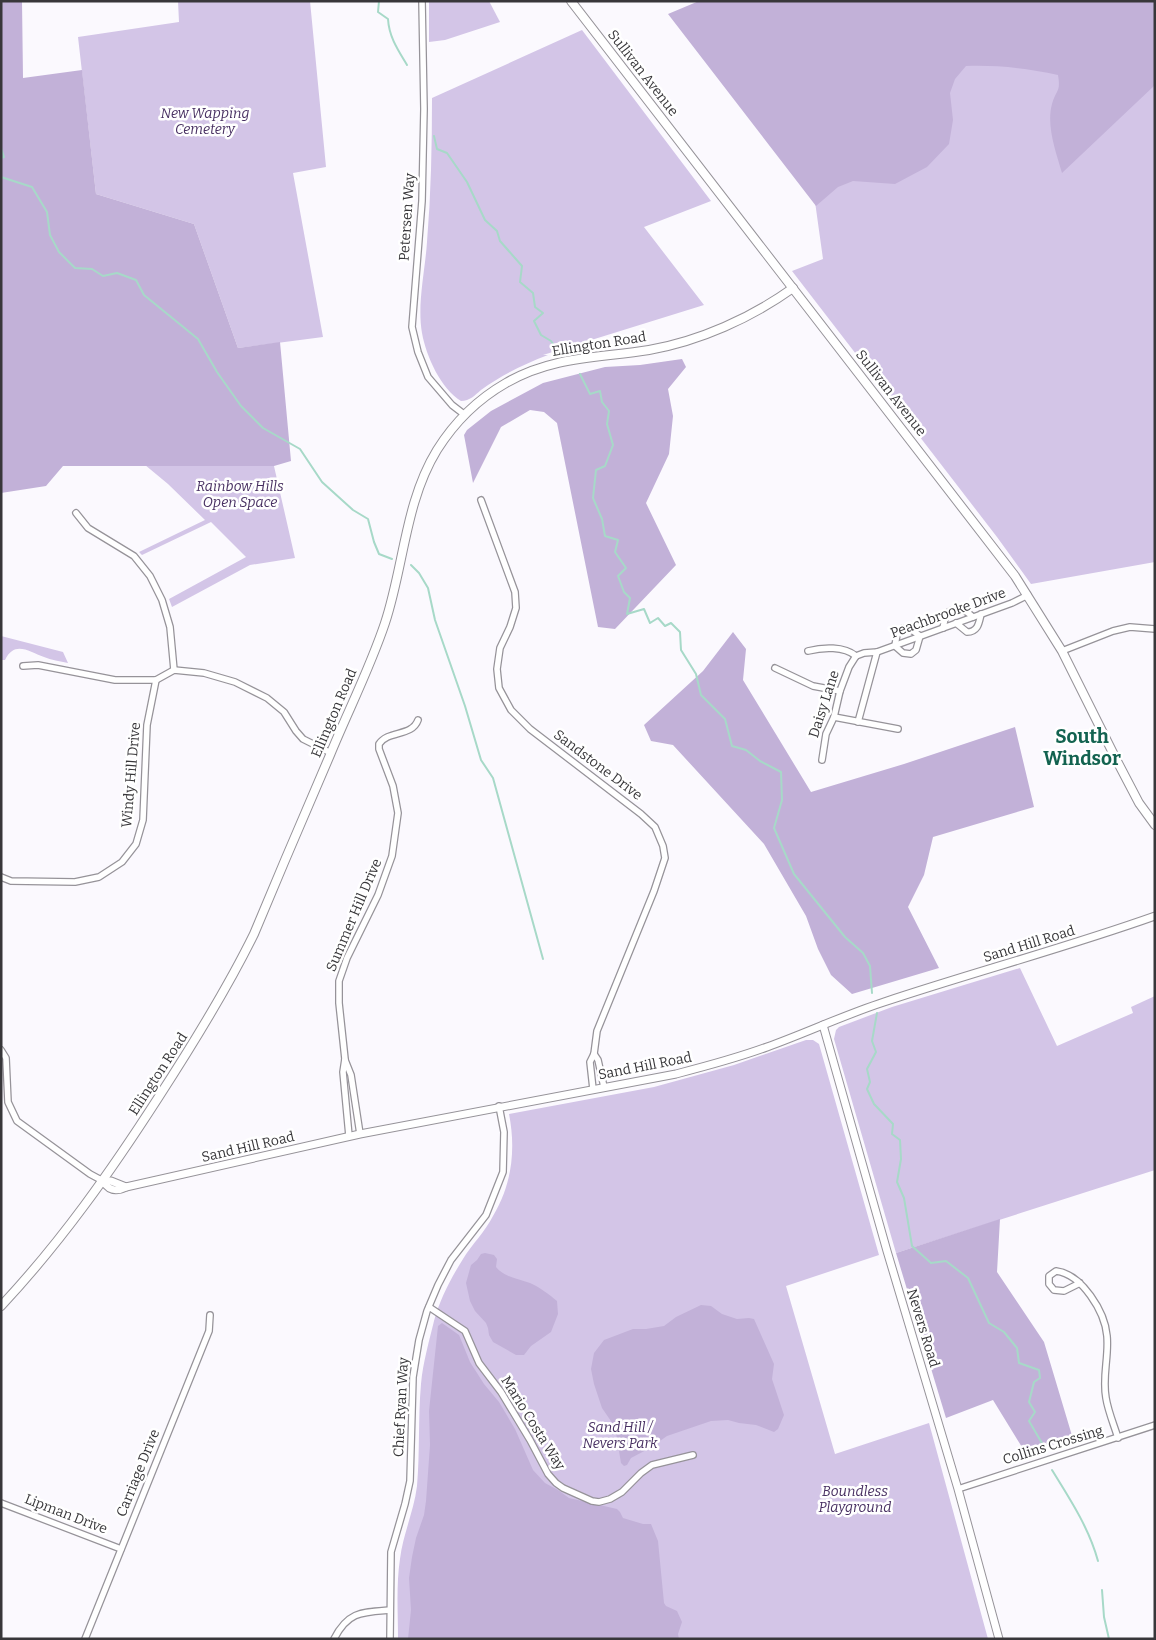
<svg xmlns="http://www.w3.org/2000/svg" width="1156" height="1640" font-family="Bitter,serif">
	<style>
		.green { fill: #d3c5e7 }
		.forest { fill: #c2b1d8 }
		.lines { fill: none; stroke-linecap: round; stroke-linejoin: round }
		.stream { stroke: #a7d9c8; stroke-width: 2 }
		.minor-casing { stroke: #969399; stroke-width: 8 }
		.tertiary-casing { stroke: #969399; stroke-width: 9 }
		.secondary-casing { stroke: #969399; stroke-width: 10 }
		.minor { stroke: #fff; stroke-width: 5.5 }
		.tertiary { stroke: #fff; stroke-width: 7 }
		.secondary { stroke: #fff; stroke-width: 8 }
		.labels { text-anchor: middle; dominant-baseline: central; stroke-width: 5; stroke-linejoin: round; paint-order: stroke }
		.street-label { font-size: 14px; fill: #38373a; stroke: #fff }
		.park-label { font-size: 14px; font-style: italic; fill: #483062; stroke: #fff }
		.district-label { font-size: 19px; font-weight: bold; fill: #136350; stroke: #fff }
	</style>
	<rect width="100%" height="100%" fill="#fbf9fe"/>
	<!-- green -->
	<g class="green">
		<path d="M178,1h132l16,166 -33,6 30,164 -85,11 -44,-124 -98,-30 -18,-157 101,-15z"/>
		<path d="M429,1h60l11,21 -55,18 -16,2z"/>
		<path d="M787,1h368v561l-124,22 -34,-47 -205,-266 31,-12z"/>
		<path d="M582,30l129,171 -67,26 60,78 -161,50h5c-24,9 -46,20 -67,35 -6,5 -11,11 -20,11 -20,-12 -35,-45 -39,-68 -5,-29 3,-61 5,-91 4,-48 5,-96 5,-144z"/>
		<path d="M271,453l24,105 -45,7 -78,42 -3,-8 77,-42 -35,-35 -69,33 -3,-3 66,-32 -37,-36 -35,-29z"/>
		<path d="M1,636l62,16 5,11c-8,-2 -17,-3 -24,-6 -15,-5 -29,-17 -39,3h-4z"/>
		<path d="M1020,968l37,78 76,-33 -2,-6 24,-11v174l-259,83 -62,-214 2,-9 3,-3 53,-20z"/>
		<path d="M806,1040h7l6,4 60,211 -93,31 49,168 94,-31 59,216h-590c0,-26 -2,-54 2,-80 3,-25 14,-48 17,-73 3,-34 1,-68 4,-102 2,-22 8,-42 13,-63 6,-22 17,-43 29,-62 9,-15 22,-27 30,-43 19,-31 23,-67 16,-102l145,-27 80,-22z"/>
	</g>
	<!-- forest -->
	<g class="forest">
		<path d="M1,1h21l1,77 59,-8 14,124 98,30 44,124 42,-6 11,119 -17,5h-211l-17,20 -45,7z"/>
		<path d="M699,1h456v84l-93,88c-6,-21 -16,-47 -10,-69 4,-15 9,-11 6,-29 -31,-7 -61,-10 -92,-9l-11,13 -5,14 3,27 -4,24 -22,23 -32,17 -42,-3 -15,6 -22,19 -148,-192z"/>
		<path d="M682,359l4,8 -18,22 5,27 -4,38 -23,49 30,62 -61,64 -17,-2 -41,-204 -13,-11 -14,-2 -29,17 -28,56 -9,-48 3,-5 24,-19 52,-28 62,-16 35,-2z"/>
		<path d="M733,632l13,17 -3,31 68,112 93,-28 111,-37 19,80 -101,30 -9,38 -16,32 31,61 -87,26 -21,-19 -13,-26 -12,-33 -42,-72 -91,-99 -22,-4 -7,-16 59,-54z"/>
		<path d="M1000,1219l-3,53 47,70 29,97 -48,13 -32,-52 -47,18 -50,-165z"/>
		<path d="M485,1253l9,2 3,4 -1,8c8,10 22,12 34,16 8,3 20,12 27,18l1,13 -7,18 -20,14 -7,9h-8l-23,-13 -4,-7 -1,-7 -2,-5 -11,-12 -5,-10 -4,-18 5,-18 6,-5 4,-6z"/>
		<path d="M701,1305l10,1 11,8 15,5 12,-1 5,1 20,45 -2,15 12,36 -6,14 -4,3 -18,-7 -17,-2 -11,-3 -17,1 -44,15 -17,12 -19,10 -4,7 -3,1 -3,-3 -6,-36 -13,-19 -8,-24 -3,-15 3,-16 10,-13 29,-11h13l18,-3 12,-9z"/>
		<path d="M442,1323l17,12 11,27 14,22 15,18 16,27 18,41 12,13 13,7 11,8 48,11 3,3 3,6 20,6h8l7,17 6,62 2,3 11,5 5,11 -4,12 1,5h-271l3,-29 -2,-32 3,-21 4,-19 8,-23 2,-14 4,-56 -1,-34 9,-85z"/>
	</g>
	<g class="lines">
		<!-- stream -->
		<g class="stream">
			<path d="M379,1l-1,11 10,7c1,18 10,31 19,46"/>
			<path d="M434,136l3,13 10,4 20,29 18,38 12,11 3,10 22,25 -2,16 13,11 2,14 8,6 -9,8 7,14 10,6 5,7"/>
			<path d="M1,148l3,9 -3,1"/>
			<path d="M1,177l31,10 15,25 3,23 9,17 16,16 17,1 11,7 14,-3 19,7 8,15 54,44 19,33 24,34 22,22 37,21 22,33 31,28 15,9 6,23 5,12 13,5"/>
			<path d="M580,374l10,20 10,-3 2,11 7,9 -2,13 6,21 -8,21 -9,4 -3,28 9,21 3,17 13,4 -3,12 11,16 -8,8 6,16 6,6 -3,16 17,-5 6,14 8,-5 7,8 6,-3 9,9 1,18 15,24 5,21 24,24 7,27 14,4 14,11 21,11 1,28 -8,28 20,46 51,63 18,16 7,13 2,27"/>
			<path d="M411,565l8,8 9,15 7,32 30,86 16,54 12,18 50,181"/>
			<path d="M877,1013l-5,28 4,11 -9,17 3,13 -3,7 7,15 19,20 -1,10 8,6 1,19 -4,23 7,16 8,48 19,17 15,-2 22,17 21,45 15,9 13,16 2,15 20,7 1,8 -6,4 -5,20 6,10 -6,9 17,29"/>
			<path d="M1052,1470c18,29 37,58 46,91"/>
			<path d="M1102,1590l2,27 5,22"/>
		</g>
		<defs>
			<g id="minor">
				<path d="M422,1l2,108 -2,92 -10,126 6,25 10,25 24,28 13,10"/>
				<path d="M481,500l34,92 1,16 -6,19 -10,21 -3,21 2,19 12,22 19,19 111,85 14,13 8,19 2,12 -11,33 -57,140 -3,23 -4,8 3,27"/>
				<path d="M76,513l12,15 46,28 16,20 12,24 8,27 4,43"/>
				<path d="M956,623l11,9c11,0 12,-9 14,-18"/>
				<path d="M903,628h6l11,8 -4,14 -5,4 -8,-1 -8,-7 2,-12z"/>
				<path d="M943,628l3,-14c11,-9 18,-5 27,3"/>
				<path d="M808,651c15,-4 36,-5 48,5"/>
				<path d="M1062,651l51,-20 17,-4 25,2"/>
				<path d="M856,656l8,-3 13,-1 135,-49 16,-8"/>
				<path d="M23,666l15,-1 77,15h41l18,-10 30,3 31,9 32,16 17,14 12,19 7,8 28,14"/>
				<path d="M775,668l38,18 27,5"/>
				<path d="M834,717l64,12"/>
				<path d="M858,722l19,-70"/>
				<path d="M822,760l4,-26 8,-17 6,-26 9,-24 7,-11"/>
				<path d="M1,877l10,4 64,1 24,-5 23,-15 14,-18 7,-24 4,-95 9,-45"/>
				<path d="M1,1050l5,8 2,44 9,19 73,53 13,7"/>
				<path d="M594,1054l4,6 6,27"/>
				<path d="M345,1060l6,15 9,59"/>
				<path d="M349,1136l-6,-64 2,-13 -6,-56v-22l8,-23 31,-63 14,-39 6,-43 -5,-27 -14,-37v-5c9,-14 33,-7 39,-24"/>
				<path d="M1080,1283l-16,8 -10,-1 -5,-6v-8l7,-5c26,3 49,41 51,65 2,21 -5,41 -1,62 2,13 8,27 12,40"/>
				<path d="M429,1307l36,24 14,32 22,29 29,48 18,34 8,9 7,5 29,13 7,1 11,-3 12,-7 19,-19 11,-8 41,-10"/>
				<path d="M958,1489l197,-64"/>
				<path d="M1,1503l120,46"/>
				<path d="M85,1639l124,-308 1,-16"/>
				<path d="M334,1639c14,-28 29,-27 56,-29"/>
				<path d="M390,1639l1,-87 14,-48 5,-23 3,-104 6,-37 8,-29 11,-26 13,-25 35,-45 17,-43 1,-40 -5,-26"/>
			</g>
			<g id="tertiary">
				<path d="M823,1025l64,226 71,238 41,150"/>
				<path d="M103,1181c6,10 13,11 23,6l234,-53 316,-60c31,-8 61,-16 91,-27 39,-14 77,-32 117,-45 90,-30 181,-54 271,-86"/>
				<path d="M103,1181h8l15,6"/>
			</g>
			<g id="secondary">
				<path d="M571,1l444,575 47,75 55,110 22,42 16,22"/>
				<path d="M1,1306c60,-64 110,-135 157,-208 35,-54 68,-107 96,-164 25,-60 50,-119 76,-179 18,-44 40,-87 55,-132 19,-57 20,-121 52,-173 17,-27 41,-51 69,-67 46,-27 93,-25 143,-33 51,-9 102,-32 144,-62"/>
			</g>
		</defs>
		<!-- minor casing -->
		<use href="#minor" class="minor-casing"/>
		<!-- tertiary casing -->
		<use href="#tertiary" class="tertiary-casing"/>
		<!-- secondary casing -->
		<use href="#secondary" class="secondary-casing"/>
		<!-- minor -->
		<use href="#minor" class="minor"/>
		<!-- tertiary -->
		<use href="#tertiary" class="tertiary"/>
		<!-- secondary -->
		<use href="#secondary" class="secondary"/>
	</g>
	<g class="labels">
		<!-- street labels -->
		<g class="street-label">
			<text transform="translate(643 73) rotate(52)">Sullivan Avenue</text>
			<text transform="translate(407 217) rotate(-86)">Petersen Way</text>
			<text transform="translate(599 344) rotate(-9)">Ellington Road</text>
			<text transform="translate(891 393) rotate(52)">Sullivan Avenue</text>
			<text transform="translate(948 613) rotate(-20)">Peachbrooke Drive</text>
			<text transform="translate(824 704) rotate(-72)">Daisy Lane</text>
			<text transform="translate(334 713) rotate(-67)">Ellington Road</text>
			<text transform="translate(598 765) rotate(37)">Sandstone Drive</text>
			<text transform="translate(131 775) rotate(-85)">Windy Hill Drive</text>
			<text transform="translate(354 915) rotate(-67)">Summer Hill Drive</text>
			<text transform="translate(1029 944) rotate(-17)">Sand Hill Road</text>
			<text transform="translate(645 1066) rotate(-11)">Sand Hill Road</text>
			<text transform="translate(158 1074) rotate(-57)">Ellington Road</text>
			<text transform="translate(248 1147) rotate(-13)">Sand Hill Road</text>
			<text transform="translate(923 1328) rotate(73)">Nevers Road</text>
			<text transform="translate(401 1407) rotate(-87)">Chief Ryan Way</text>
			<text transform="translate(533 1423) rotate(58)">Mario Costa Way</text>
			<text transform="translate(1053 1445) rotate(-17)">Collins Crossing</text>
			<text transform="translate(138 1473) rotate(-68)">Carriage Drive</text>
			<text transform="translate(66 1514) rotate(21)">Lipman Drive</text>
		</g>
		<!-- park labels -->
		<g class="park-label">
			<text x="205" y="113">New Wapping<tspan x="205" dy="16">Cemetery</tspan></text>
			<text x="240" y="486">Rainbow Hills<tspan x="240" dy="16">Open Space</tspan></text>
			<text x="620" y="1427">Sand Hill /<tspan x="620" dy="16">Nevers Park</tspan></text>
			<text x="855" y="1491">Boundless<tspan x="855" dy="16">Playground</tspan></text>
		</g>
		<!-- district labels -->
		<g class="district-label">
			<text x="1082" y="736">South<tspan x="1082" dy="22">Windsor</tspan></text>
		</g>
	</g>
	<!-- border -->
	<rect width="1156" height="1640" fill="none" stroke="#38373a" stroke-width="5"/>
</svg>
